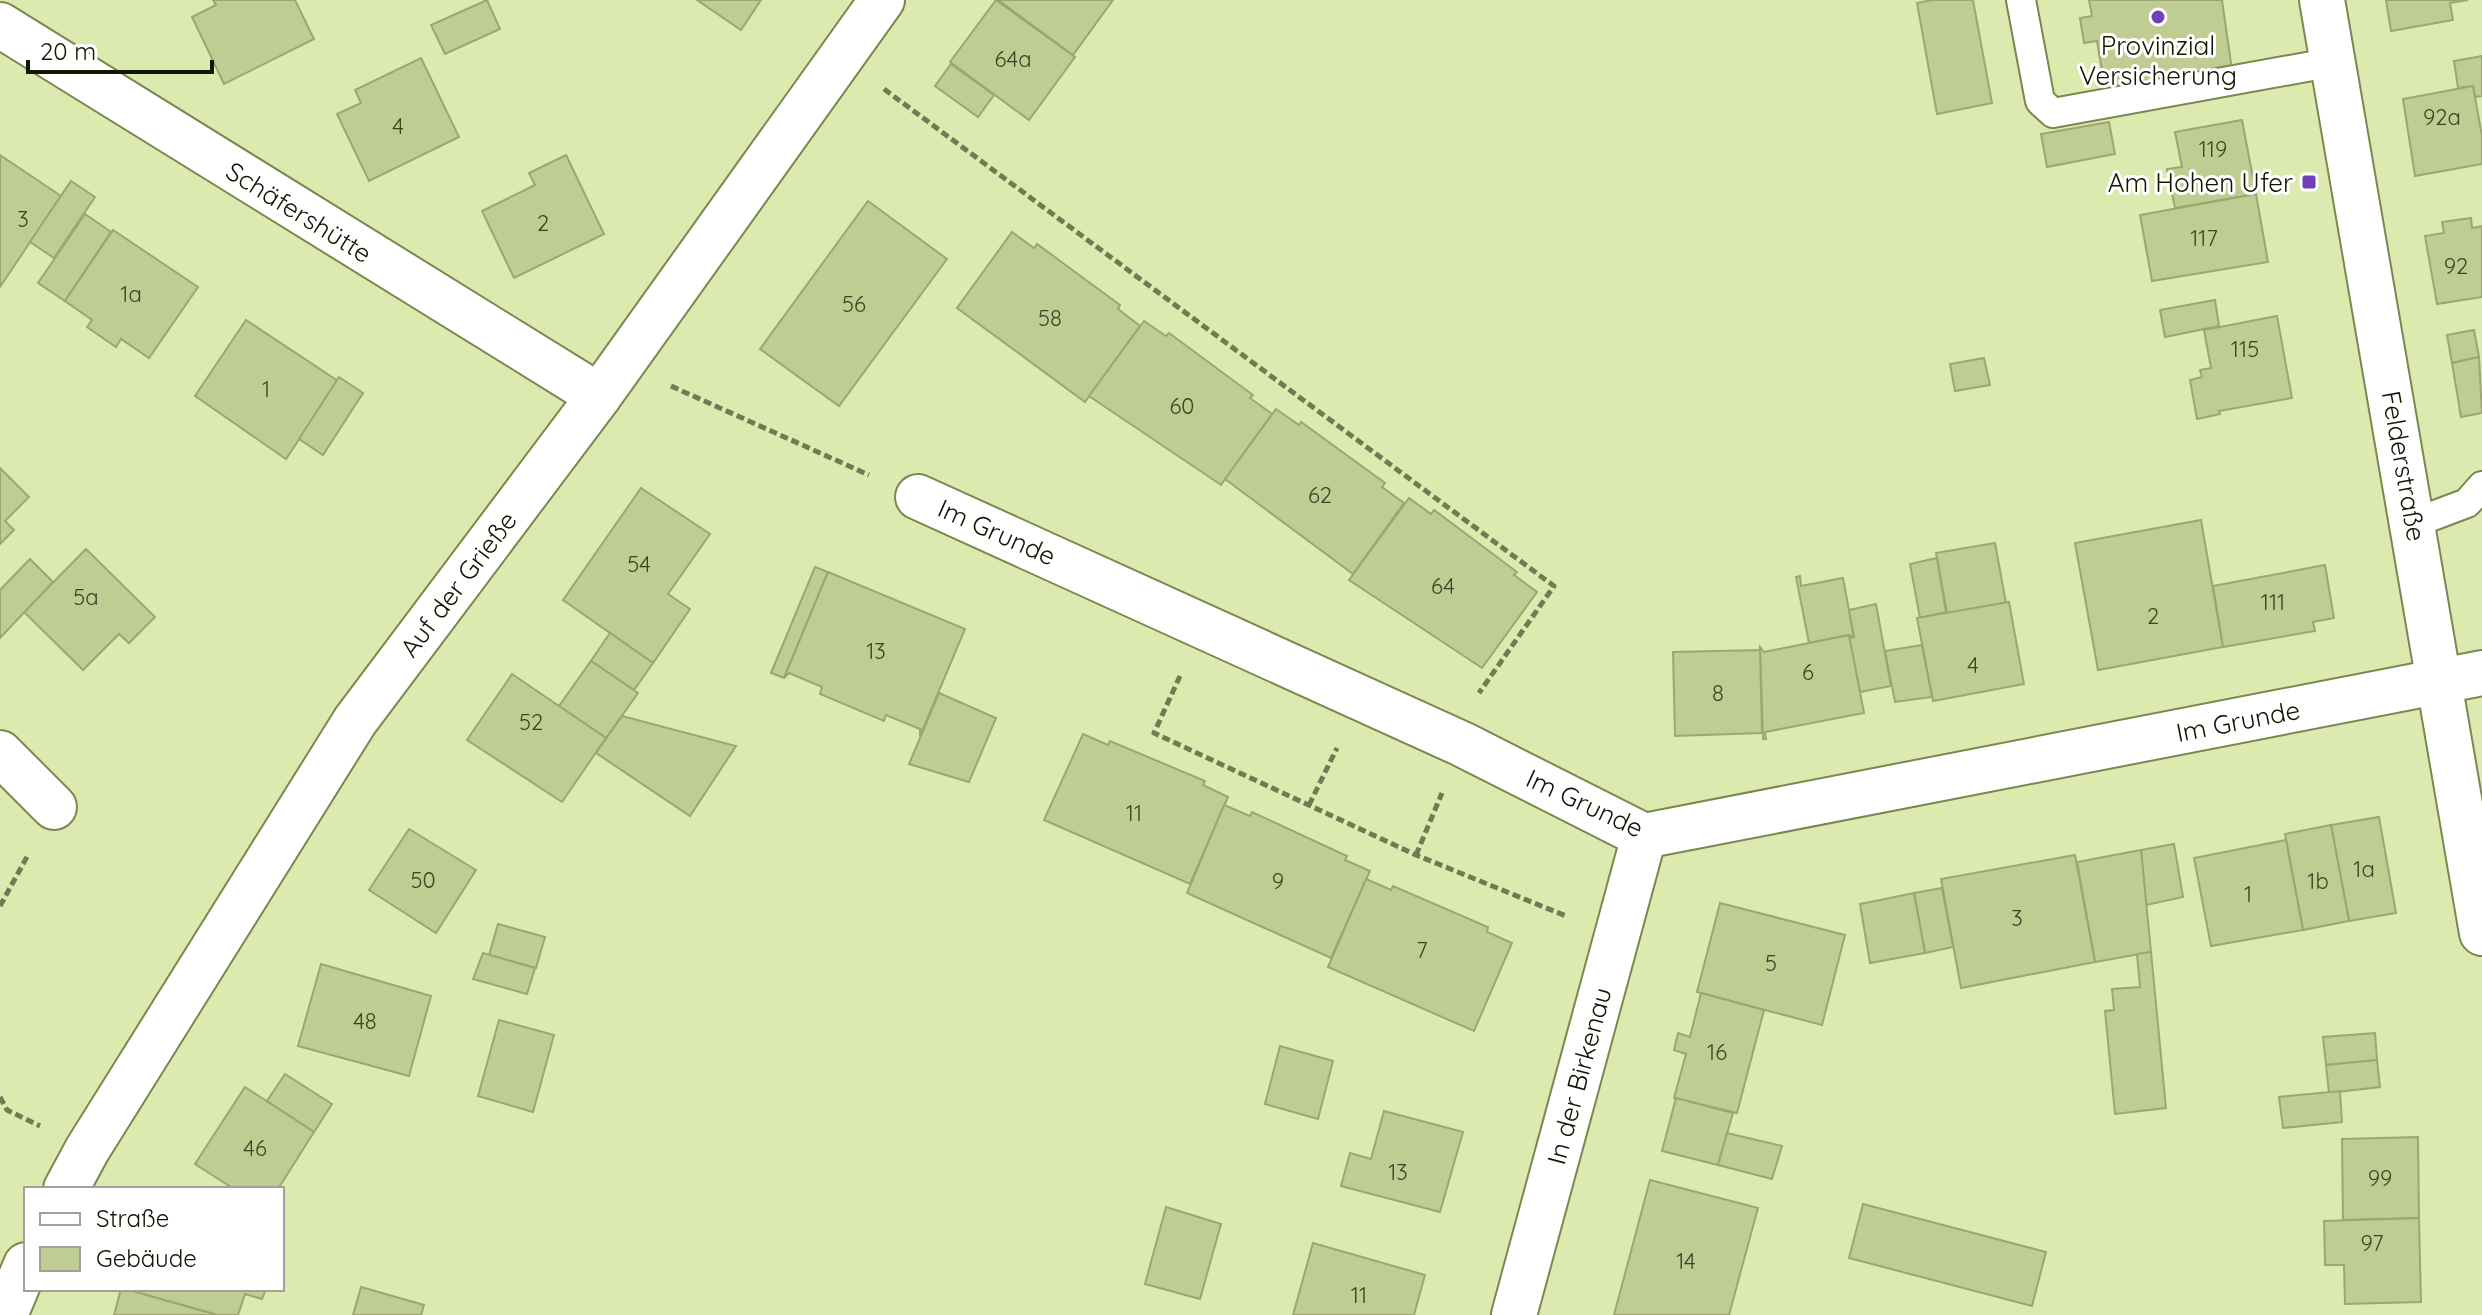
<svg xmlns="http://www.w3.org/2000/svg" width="2482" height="1315" font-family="Quicksand,sans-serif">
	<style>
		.building { fill: #bfcc92; stroke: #9ba76e; stroke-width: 2 }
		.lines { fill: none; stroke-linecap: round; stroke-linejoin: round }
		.service-casing { stroke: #7c874f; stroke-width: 32 }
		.minor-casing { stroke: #7c874f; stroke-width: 48 }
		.path { stroke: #717a53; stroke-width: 5; stroke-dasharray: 8 4; stroke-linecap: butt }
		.service { stroke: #fff; stroke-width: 28 }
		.minor { stroke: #fff; stroke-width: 44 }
		.poi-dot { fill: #713fb7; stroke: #fff; stroke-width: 3 }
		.labels { text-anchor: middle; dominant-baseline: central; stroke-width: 6; stroke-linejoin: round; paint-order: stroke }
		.number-label { font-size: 22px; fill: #3c4325 }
		.poi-label { font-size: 26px; fill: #111501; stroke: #fff }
		.street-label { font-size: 26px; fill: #111501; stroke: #fff }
	</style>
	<rect width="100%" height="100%" fill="#ddeaaf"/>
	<!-- building -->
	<g class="building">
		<path d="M213,0h82l19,39 -90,45 -32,-67 24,-12z"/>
		<path d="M487,0l13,29 -55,25 -14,-29z"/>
		<path d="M697,0h64l-20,30z"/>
		<path d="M996,0l79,57 -46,63 -79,-58z"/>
		<path d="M998,0h115l-40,55z"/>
		<path d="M1932,0h41l19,103 -55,11 -20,-111z"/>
		<path d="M2089,0h133l10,70 -126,24 -9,-53 -13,2 -4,-25 12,-2z"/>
		<path d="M2386,0h82l-18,3 3,17 -62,11z"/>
		<path d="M2482,56v40l-7,1 -2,-11 -15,2 -4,-27z"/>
		<path d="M421,58l38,79 -90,44 -32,-67 24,-11 -6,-13z"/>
		<path d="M951,64l43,31 -16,22 -43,-31z"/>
		<path d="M2473,86l9,50v28l-67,12 -12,-77z"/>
		<path d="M2242,120l14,74 -81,14 -8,-39 15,-2 -7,-35z"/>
		<path d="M2109,122l6,32 -68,13 -6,-33z"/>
		<path d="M0,155l61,41 -61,91z"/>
		<path d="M566,155l38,79 -90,44 -32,-67 53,-26 -6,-12z"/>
		<path d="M71,181l24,16 -41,61 -24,-16z"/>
		<path d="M2256,194l12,68 -116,19 -12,-66z"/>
		<path d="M868,201l79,58 -108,147 -79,-57z"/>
		<path d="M85,214l26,18 -46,69 -27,-18z"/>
		<path d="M2471,218l1,10 10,-2v71l-45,7 -12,-68 19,-3 -2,-11z"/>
		<path d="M113,230l85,57 -49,71 -28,-19 -5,8 -29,-20 5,-7 -27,-19z"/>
		<path d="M1012,232l22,16 3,-4 83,61 -2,4 22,17 -55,76 -128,-94z"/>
		<path d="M2215,300l4,26 -54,11 -5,-27z"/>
		<path d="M2277,316l15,82 -73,13 1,3 -23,5 -7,-39 12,-3 -2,-7 11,-2 -7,-38z"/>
		<path d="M246,320l92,61 -52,78 -91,-63z"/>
		<path d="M1144,321l22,15 3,-3 84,62 -3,3 22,16 -51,71 -132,-89z"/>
		<path d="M2474,330l5,27 -27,6 -5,-28z"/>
		<path d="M2479,357l3,56 -21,4 -9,-54z"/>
		<path d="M1984,358l6,27 -35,6 -5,-27z"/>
		<path d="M339,377l24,16 -40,62 -24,-16z"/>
		<path d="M1276,409l23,16 2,-3 84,61 -3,4 22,16 -51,71 -128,-95z"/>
		<path d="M0,468l29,29 -24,24 9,9 -14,14z"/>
		<path d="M641,488l69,46 -42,60 22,15 -37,54 -90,-63z"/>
		<path d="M1409,498l22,16 3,-4 83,62 -3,3 23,17 -55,76 -133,-88z"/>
		<path d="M2201,520l22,127 -125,23 -23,-127z"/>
		<path d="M1995,543l11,60 -59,10 -11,-60z"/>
		<path d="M86,549l69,68 -26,26 -10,-9 -36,36 -59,-58z"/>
		<path d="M1937,558l9,54 -26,6 -10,-54z"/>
		<path d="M30,559l23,23 -53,56v-48z"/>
		<path d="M2325,565l9,53 -21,4 2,9 -92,16 -10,-61z"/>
		<path d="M815,567l13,5 -44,106 -13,-5z"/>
		<path d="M828,572l137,57 -45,107v-7l-34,-14 -2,6 -64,-27 2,-7 -33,-14 -5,5z"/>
		<path d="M1800,576l1,10 42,-8 11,59 -5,-2 -40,8 -13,-66z"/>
		<path d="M2009,602l15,82 -91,17 -16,-83z"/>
		<path d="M1876,604l15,82 -31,6 -11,-54 5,-1 -5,-27z"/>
		<path d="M610,633l43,30 -19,27 -43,-29z"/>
		<path d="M1849,635l15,78 -99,19 1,7h-3l-3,-92 4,5z"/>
		<path d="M1922,645l10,52 -37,5 -10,-51z"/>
		<path d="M1760,650l2,83 -87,3 -2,-84z"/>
		<path d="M591,661l47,32 -32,45 -47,-32z"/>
		<path d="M512,674l94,64 -44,64 -95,-62z"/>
		<path d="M939,693l57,25 -27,64 -60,-18z"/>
		<path d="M622,716l114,30 -46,70 -94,-63z"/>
		<path d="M1083,734l25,11 2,-4 95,40 -2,4 25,12 -38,87 -146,-64z"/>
		<path d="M1224,805l26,11 2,-4 95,44 -2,4 25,11 -39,87 -144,-65z"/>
		<path d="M2379,817l17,96 -47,8 -18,-96z"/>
		<path d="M2331,825l18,96 -46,9 -18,-96z"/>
		<path d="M409,829l67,41 -40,63 -67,-43z"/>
		<path d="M2286,840l17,90 -92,16 -17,-88z"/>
		<path d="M2174,844l9,53 -37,8 -5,-55z"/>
		<path d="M2141,850l10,102 -56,10 -18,-100z"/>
		<path d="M2075,855l20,107 -134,26 -20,-109z"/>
		<path d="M1366,879l25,11 2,-4 95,41 -1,5 25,11 -38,88 -146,-64z"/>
		<path d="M1942,888l11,59 -28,6 -11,-60z"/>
		<path d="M1914,893l11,60 -55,10 -10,-59z"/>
		<path d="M1720,903l125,32 -23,90 -125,-33z"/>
		<path d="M498,924l47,13 -9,31 -47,-13z"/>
		<path d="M2151,952l15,156 -51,6 -10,-103 9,-1 -2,-21 28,-2 -3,-33z"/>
		<path d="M483,953l52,15 -8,26 -54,-15z"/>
		<path d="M321,964l110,32 -22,80 -111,-30z"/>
		<path d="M1701,993l63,17 -27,103 -63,-15 12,-44 -12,-4 4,-17 12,4z"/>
		<path d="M499,1020l55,15 -21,77 -55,-16z"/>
		<path d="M2375,1033l2,27 -51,5 -3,-28z"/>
		<path d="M1280,1046l53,15 -15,58 -53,-15z"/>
		<path d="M2377,1060l3,27 -51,6 -3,-28z"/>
		<path d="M285,1074l47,30 -18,28 -47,-31z"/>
		<path d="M245,1087l69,45 -36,57h-44l-39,-25z"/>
		<path d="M2340,1091l2,31 -59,6 -4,-31z"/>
		<path d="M1676,1098l57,15 -15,52 -56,-14z"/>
		<path d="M1384,1111l79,21 -23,80 -99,-26 9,-33 21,6z"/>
		<path d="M1727,1133l55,13 -10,33 -54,-14z"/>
		<path d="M2418,1137l1,81 -76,2 -1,-81z"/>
		<path d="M1650,1180l108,28 -29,107h-115z"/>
		<path d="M1863,1204l183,48 -14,54 -183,-48z"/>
		<path d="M1166,1207l55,17 -21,75 -55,-15z"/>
		<path d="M2419,1218l2,84 -76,2 -1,-39h-19l-1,-44z"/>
		<path d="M1313,1243l112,32 -11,40h-121z"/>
		<path d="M361,1287l63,18 -3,10h-68z"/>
		<path d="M121,1289h5l92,26h-104z"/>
		<path d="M266,1289l-4,10 -17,-5 -7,21h-20l-89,-25z"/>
	</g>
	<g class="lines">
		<defs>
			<g id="service">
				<path d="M2021,0l19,101 13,12 281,-51"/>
				<path d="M2414,523l53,-20 15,-17"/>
			</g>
			<g id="minor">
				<path d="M2322,0l160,933"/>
				<path d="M0,25l599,371"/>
				<path d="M918,497l544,247 182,92 838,-163"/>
				<path d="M0,753l54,54"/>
				<path d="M66,1189l21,-39 268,-429 244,-325 283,-396"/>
				<path d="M5,1315l21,-50"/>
				<path d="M1514,1315l130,-479"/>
			</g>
		</defs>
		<!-- service casing -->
		<use href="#service" class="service-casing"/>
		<!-- minor casing -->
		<use href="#minor" class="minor-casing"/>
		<!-- path -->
		<g class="path">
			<path d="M884,89l670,497 -75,107"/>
			<path d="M671,386l198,89"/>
			<path d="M1180,676l-26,57 262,122 150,61"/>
			<path d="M1309,805l28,-57"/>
			<path d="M1416,855l26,-62"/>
			<path d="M0,906l28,-51"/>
			<path d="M0,1097l7,13 33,16"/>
		</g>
		<!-- service -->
		<use href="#service" class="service"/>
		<!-- minor -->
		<use href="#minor" class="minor"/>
	</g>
	<!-- markers -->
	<g class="poi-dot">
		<circle cx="2158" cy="17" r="8"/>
		<rect x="2301" y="174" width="16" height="16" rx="4"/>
	</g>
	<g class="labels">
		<!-- number labels -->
		<g class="number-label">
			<text x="1013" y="59">64a</text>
			<text x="2442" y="117">92a</text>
			<text x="398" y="126">4</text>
			<text x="2213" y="149">119</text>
			<text x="23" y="219">3</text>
			<text x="543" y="223">2</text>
			<text x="2204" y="238">117</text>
			<text x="2456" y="266">92</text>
			<text x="131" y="294">1a</text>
			<text x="854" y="304">56</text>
			<text x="1050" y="318">58</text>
			<text x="2245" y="349">115</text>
			<text x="266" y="389">1</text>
			<text x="1182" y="406">60</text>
			<text x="1320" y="495">62</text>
			<text x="639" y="564">54</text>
			<text x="1443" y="586">64</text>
			<text x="86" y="597">5a</text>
			<text x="2273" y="602">111</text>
			<text x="2153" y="616">2</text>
			<text x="876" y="651">13</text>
			<text x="1973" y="665">4</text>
			<text x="1808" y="672">6</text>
			<text x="1718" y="693">8</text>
			<text x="531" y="722">52</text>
			<text x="1134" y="813">11</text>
			<text x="2364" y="869">1a</text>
			<text x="423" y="880">50</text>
			<text x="1278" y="881">9</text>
			<text x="2318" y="881">1b</text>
			<text x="2248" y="894">1</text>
			<text x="2017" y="918">3</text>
			<text x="1422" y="950">7</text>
			<text x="1771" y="963">5</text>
			<text x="365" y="1021">48</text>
			<text x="1717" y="1052">16</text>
			<text x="255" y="1148">46</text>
			<text x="1398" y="1172">13</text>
			<text x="2380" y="1178">99</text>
			<text x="2372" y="1243">97</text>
			<text x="1686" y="1261">14</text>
			<text x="1359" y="1295">11</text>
		</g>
		<!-- poi labels -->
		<g class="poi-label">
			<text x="2158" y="45">Provinzial<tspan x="2158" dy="30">Versicherung</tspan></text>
			<text x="2293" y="182" text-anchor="end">Am Hohen Ufer</text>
		</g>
		<!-- street labels -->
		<g class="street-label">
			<text transform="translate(299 212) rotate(32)">Schäfershütte</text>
			<text transform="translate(2404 466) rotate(80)">Felderstraße</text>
			<text transform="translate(997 532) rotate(24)">Im Grunde</text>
			<text transform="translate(458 584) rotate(-53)">Auf der Grieße</text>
			<text transform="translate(2238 721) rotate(-11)">Im Grunde</text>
			<text transform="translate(1585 803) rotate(25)">Im Grunde</text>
			<text transform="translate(1579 1076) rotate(-75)">In der Birkenau</text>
		</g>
	</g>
	<!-- legend -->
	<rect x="24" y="1187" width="260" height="104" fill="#ffffff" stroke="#a0a199" stroke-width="2"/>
	<rect x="40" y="1213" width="40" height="12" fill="#ffffff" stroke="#a0a199" stroke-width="2"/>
	<text x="96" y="1227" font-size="24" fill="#111501">Straße</text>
	<rect x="40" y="1247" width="40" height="24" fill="#bfcc92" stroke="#a0a199" stroke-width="2"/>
	<text x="96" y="1267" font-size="24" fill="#111501">Gebäude</text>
	<!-- scale -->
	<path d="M28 60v12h184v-12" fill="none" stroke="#111501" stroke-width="4"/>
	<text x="40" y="60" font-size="24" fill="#111501" stroke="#ffffff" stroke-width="6" paint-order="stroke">20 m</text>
</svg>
